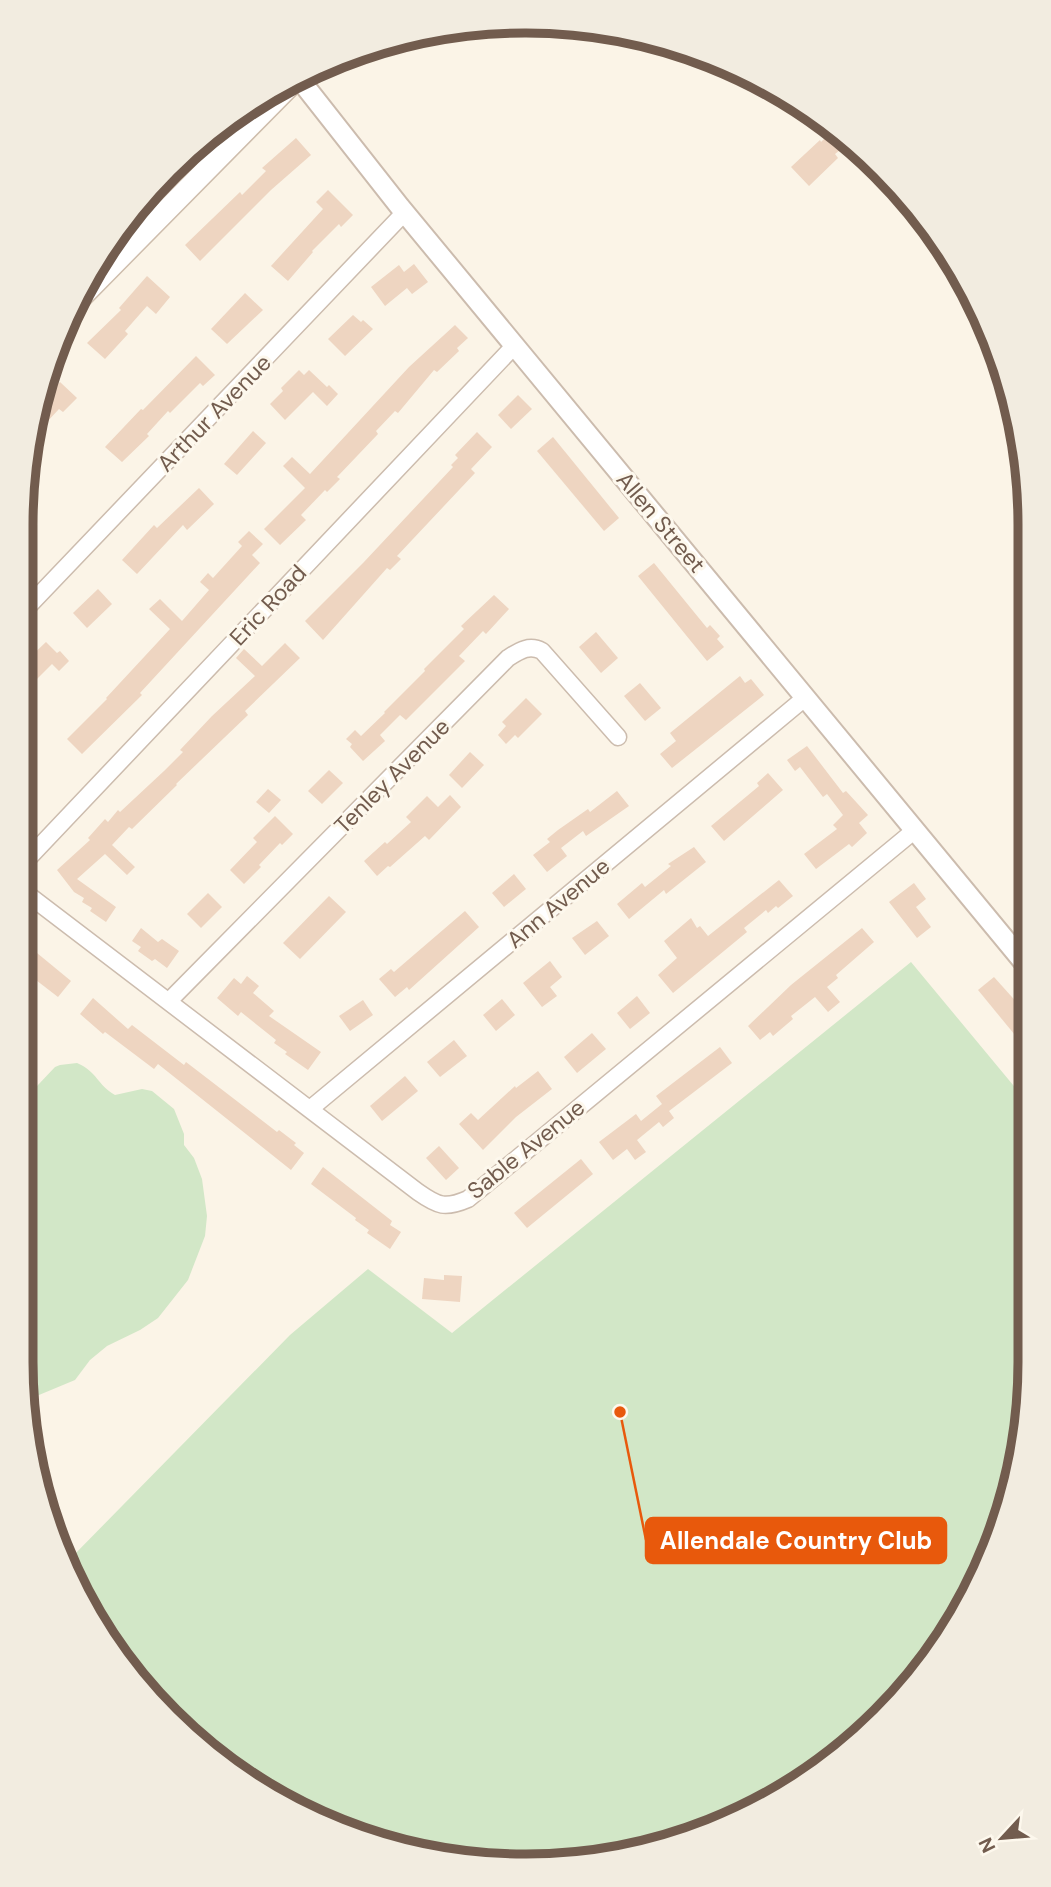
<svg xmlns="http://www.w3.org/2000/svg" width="1051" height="1887" font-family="'DM Sans',sans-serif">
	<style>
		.green { fill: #d2e7c7 }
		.building { fill: #eed5c1 }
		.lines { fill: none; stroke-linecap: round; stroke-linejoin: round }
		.minor-casing { stroke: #ccbcae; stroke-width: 19 }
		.tertiary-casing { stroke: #ccbcae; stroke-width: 23 }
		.secondary-casing { stroke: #cebdac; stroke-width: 24 }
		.minor { stroke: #fff; stroke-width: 16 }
		.tertiary { stroke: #fff; stroke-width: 19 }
		.secondary { stroke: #fff; stroke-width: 21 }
		.labels { text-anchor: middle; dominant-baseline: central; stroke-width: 6; stroke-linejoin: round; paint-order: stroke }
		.street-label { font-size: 23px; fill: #725c4e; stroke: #fdf8ed }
		.rim { fill: none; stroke: #725c4e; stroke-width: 9 }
		.leader { fill: none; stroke: #e8590c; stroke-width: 2.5 }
		.callout-dot { fill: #e8590c; stroke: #fdf8ed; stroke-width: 2.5 }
		.callout { fill: #e8590c; stroke: #e8590c; stroke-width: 2.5 }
		.callout-label { font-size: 24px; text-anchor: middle; font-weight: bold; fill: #fff }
	</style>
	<rect width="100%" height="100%" fill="#fbf4e7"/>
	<!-- green -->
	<g class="green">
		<path d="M911,962l117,141 1,291 -16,98 -51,122 -104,127 -140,87 -160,37 -163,-16 -150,-68 -120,-113 -57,-107 222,-226 78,-66 84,64z"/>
		<path d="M77,1063c21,9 20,22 38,32l27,-6 10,2 22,18 10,25v11l10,13 8,21 5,37 -2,20 -17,44 -30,38 -18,12 -33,16 -17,14 -15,20 -48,20 -6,-39v-258l34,-36 5,-2z"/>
	</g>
	<!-- building -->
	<g class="building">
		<path d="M827,136l13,14 -5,4 3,4 -29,28 -18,-19 29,-27 1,2z"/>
		<path d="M296,138l15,17 -40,35 -71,71 -15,-16 55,-53 2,3 24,-24 -4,-3z"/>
		<path d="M328,190l25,25 -12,12 -2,-3 -27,27 1,1 -25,29 -17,-15 52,-57 -7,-7z"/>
		<path d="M414,264l14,18 -16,12 -5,-6 -22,18 -14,-19 28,-22 5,7z"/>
		<path d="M147,276l23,21 -14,17 -9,-8 -22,25 3,3 -23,25 -18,-16 34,-33 -2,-2z"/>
		<path d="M245,293l18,17 -36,34 -16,-15z"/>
		<path d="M353,315l8,7 2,-2 10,9 -28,27 -17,-17z"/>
		<path d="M455,325l13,13 -11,10 2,3 -22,21 -3,-2 -36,43 -3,-2 -19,20 2,3 -41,43 3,2 -13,13 -2,-2 -24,25 5,5 -26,25 -16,-16 41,-41 -22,-22 9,-9 18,17 99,-107z"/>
		<path d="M196,356l19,19 -12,11 -3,-3 -30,30 -2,-2 -21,23 2,2 -27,26 -17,-15 36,-38 2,1z"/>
		<path d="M299,370l5,5 5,-5 18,17 2,-2 9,9 -11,12 -14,-14 -28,28 -15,-16 13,-13 -2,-3z"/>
		<path d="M60,382l17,16 -14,14 -4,-3 -28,30 9,-49 6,7z"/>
		<path d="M518,395l14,14 -21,20 -13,-14z"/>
		<path d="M253,431l13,12 -29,32 -13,-11z"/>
		<path d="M477,432l15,15 -21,22 4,4 -78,83 4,3 -11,11 -3,-2 -64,72 -18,-19 59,-59 89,-95 -2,-2 7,-7 -3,-3z"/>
		<path d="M553,437l66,81 -15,13 -67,-80z"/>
		<path d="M199,488l15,16 -27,26 -4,-5 -46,49 -15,-14 32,-35 3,3z"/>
		<path d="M249,531l14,13 -11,11 8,8 -120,130 2,2 -60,59 -15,-15 40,-40 -1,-1 64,-69 -21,-20 11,-10 22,22 27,-31 -9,-8 8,-9 5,5 29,-32 -4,-4z"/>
		<path d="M654,563l53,65 3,-3 10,11 -3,3 7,8 -17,14 -69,-85z"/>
		<path d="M98,589l14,15 -25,24 -14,-15z"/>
		<path d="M494,595l15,14 -23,25 -3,-3 -24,25 6,5 -59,59 -6,-5 -20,20 5,6 -22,20 -13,-14 2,-3 -6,-5 9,-9 6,6 24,-23 -1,-1 41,-41 -1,-2 40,-40 -3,-3z"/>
		<path d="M596,632l22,26 -17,15 -22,-26z"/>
		<path d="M46,642l11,11 3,-2 9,10 -10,10 -7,-7 -17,17 -13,-16z"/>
		<path d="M285,643l15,15 -55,53 3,4 -72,69 1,1 -45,44 -3,-2 -17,18 23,22 -8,8 -22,-21 -28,25 39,28 -10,15 -16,-11 2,-3 -10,-6 2,-4 -10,-6 -17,-22 33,-30 -2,-2 17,-19 3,3 10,-12 2,2 44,-41 19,-19 -3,-2 32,-34 43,-40 -19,-18 8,-9 18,17z"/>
		<path d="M740,676l5,7 6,-4 13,16 -92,73 -12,-14 16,-13 -6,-8z"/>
		<path d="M640,683l21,25 -16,13 -21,-25z"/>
		<path d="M526,698l16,16 -24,24 -3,-3 -9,9 -8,-9 8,-9 -4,-4z"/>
		<path d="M807,746l36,47 3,-2 22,24 -9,8 8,10 -15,14 -3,-3 -33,25 -12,-15 33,-25 -4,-4 10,-10 -16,-21 -4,3 -23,-30 -5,4 -8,-11z"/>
		<path d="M470,752l14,13 -22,23 -13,-13z"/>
		<path d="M329,770l14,13 -21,21 -14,-13z"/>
		<path d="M768,773l15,17 -59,51 -13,-15 48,-40 -2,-3z"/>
		<path d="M268,789l13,11 -12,13 -13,-11z"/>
		<path d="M617,791l12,15 -43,30 -3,-5 -22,17 6,8 -20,16 -14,-17 17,-13 -3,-3 11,-9 30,-21 2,3z"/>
		<path d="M450,795l11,12 -32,33 -4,-4 -35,31 -2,-1 -11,10 -13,-15 21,-19 2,2 24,-22 -5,-5 21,-21 11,11z"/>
		<path d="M275,816l18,18 -11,11 -2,-2 -21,22 2,2 -17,17 -14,-14 27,-28 -4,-4z"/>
		<path d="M694,847l12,15 -40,32 -2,-4 -35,29 -12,-15 25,-21 3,4 26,-21 -3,-2z"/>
		<path d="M514,874l12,15 -22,18 -12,-14z"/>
		<path d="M779,880l14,16 -15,12 -2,-2 -8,7 -2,-3 -22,18 3,4 -74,61 -15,-18 19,-17 -13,-17 27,-23 6,10 3,-2 8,10z"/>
		<path d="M914,883l12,16 -10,8 15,20 -14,11 -28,-36z"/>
		<path d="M208,893l14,14 -21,21 -14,-14z"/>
		<path d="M329,896l17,16 -46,47 -17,-16z"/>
		<path d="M465,911l14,16 -70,63 -2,-3 -12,10 -16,-18 12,-10 3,3z"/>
		<path d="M597,921l12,15 -24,19 -13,-17z"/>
		<path d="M141,928l17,14 4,-3 17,12 -12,17 -12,-9 -3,2 -14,-10 3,-4 -9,-6z"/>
		<path d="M862,928l12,14 -38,33 2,3 -11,9 13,15 -12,10 -13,-15 -24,19 2,3 -20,17 -3,-4 -10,8 -12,-14 43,-41z"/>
		<path d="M37,953l34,28 -13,16 -35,-27z"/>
		<path d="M550,961l12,16 -12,10 7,9 -15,11 -19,-24z"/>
		<path d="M247,976l12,10 -6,7 21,18 -5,5 52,36 -13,18 -23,-16 2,-2 -13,-9 2,-3 -35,-28 -3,4 -21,-18 17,-20 7,6z"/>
		<path d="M994,977l34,38v36l-50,-61z"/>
		<path d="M637,996l13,17 -20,16 -13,-16z"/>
		<path d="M93,998l35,31 4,-4 52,40 2,-3 91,70 2,-2 17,13 -2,2 10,8 -13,17 -133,-106 -4,5 -49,-37 -2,2 -23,-20z"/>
		<path d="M502,999l13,16 -19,16 -13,-16z"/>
		<path d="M363,1000l10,15 -23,16 -11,-15z"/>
		<path d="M592,1033l14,16 -29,24 -13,-16z"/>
		<path d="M454,1040l13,16 -27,21 -13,-15z"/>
		<path d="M720,1047l12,16 -63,48 5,7 -11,9 -4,-5 -22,18 9,12 -11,8 -8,-11 -14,11 -14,-18 37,-28 5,7 21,-17 -6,-8z"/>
		<path d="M538,1071l14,18 -36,28 -33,33 -24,-26 12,-11 7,7 37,-34 1,2z"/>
		<path d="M405,1076l13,15 -36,30 -12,-15z"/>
		<path d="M439,1146l20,22 -13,12 -20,-22z"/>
		<path d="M581,1159l12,15 -66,54 -13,-15z"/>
		<path d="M323,1167l69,54 -2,4 11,7 -11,17 -23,-16 2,-3 -14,-10 1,-2 -45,-34z"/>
		<path d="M444,1275l18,1 -2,26 -38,-3 2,-21 20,2z"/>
	</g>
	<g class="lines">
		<defs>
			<g id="minor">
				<path d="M22,613l383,-401"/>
				<path d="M22,865l493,-520"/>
				<path d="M22,890l396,302c20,14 27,17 50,7l447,-369"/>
				<path d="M169,1001l339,-343c11,-7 21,-14 34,-7l76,86"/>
				<path d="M310,1109l496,-412"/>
			</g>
			<path id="tertiary" d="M297,76l103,131 627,759"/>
			<path id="secondary" d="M77,301l224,-227"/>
		</defs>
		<!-- minor casing -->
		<use href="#minor" class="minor-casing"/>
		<!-- tertiary casing -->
		<use href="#tertiary" class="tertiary-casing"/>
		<!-- secondary casing -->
		<use href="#secondary" class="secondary-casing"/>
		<!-- minor -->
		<use href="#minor" class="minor"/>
		<!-- tertiary -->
		<use href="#tertiary" class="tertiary"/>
		<!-- secondary -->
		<use href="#secondary" class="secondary"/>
	</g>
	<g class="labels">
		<!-- street labels -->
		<g class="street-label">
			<text transform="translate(214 413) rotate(-46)">Arthur Avenue</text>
			<text transform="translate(661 522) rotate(50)">Allen Street</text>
			<text transform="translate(268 605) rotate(-47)">Eric Road</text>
			<text transform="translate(392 776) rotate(-45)">Tenley Avenue</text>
			<text transform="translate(558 903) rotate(-40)">Ann Avenue</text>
			<text transform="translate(526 1149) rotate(-39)">Sable Avenue</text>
		</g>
	</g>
	<!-- crop -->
	<path d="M0 0H1051V1887H0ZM525 33H526A492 492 0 0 1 1018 525V1362A492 492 0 0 1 526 1854H525A492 492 0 0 1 33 1362V525A492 492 0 0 1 525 33Z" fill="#f2ece0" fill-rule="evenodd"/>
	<path class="rim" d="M525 33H526A492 492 0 0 1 1018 525V1362A492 492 0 0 1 526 1854H525A492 492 0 0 1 33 1362V525A492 492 0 0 1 525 33Z"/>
	<!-- callouts -->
	<path class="leader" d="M620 1412L646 1540"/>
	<circle class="callout-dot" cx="620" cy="1412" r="7"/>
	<rect class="callout" x="646" y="1518" width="300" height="45" rx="7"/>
	<g class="callout-label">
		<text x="796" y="1549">Allendale Country Club</text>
	</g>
	<!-- north arrow -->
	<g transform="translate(1002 1838) rotate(244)" stroke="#fdf8ed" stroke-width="5" paint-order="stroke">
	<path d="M0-5L12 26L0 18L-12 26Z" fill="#725c4e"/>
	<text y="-10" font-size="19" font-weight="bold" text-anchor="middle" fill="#725c4e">N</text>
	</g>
</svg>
